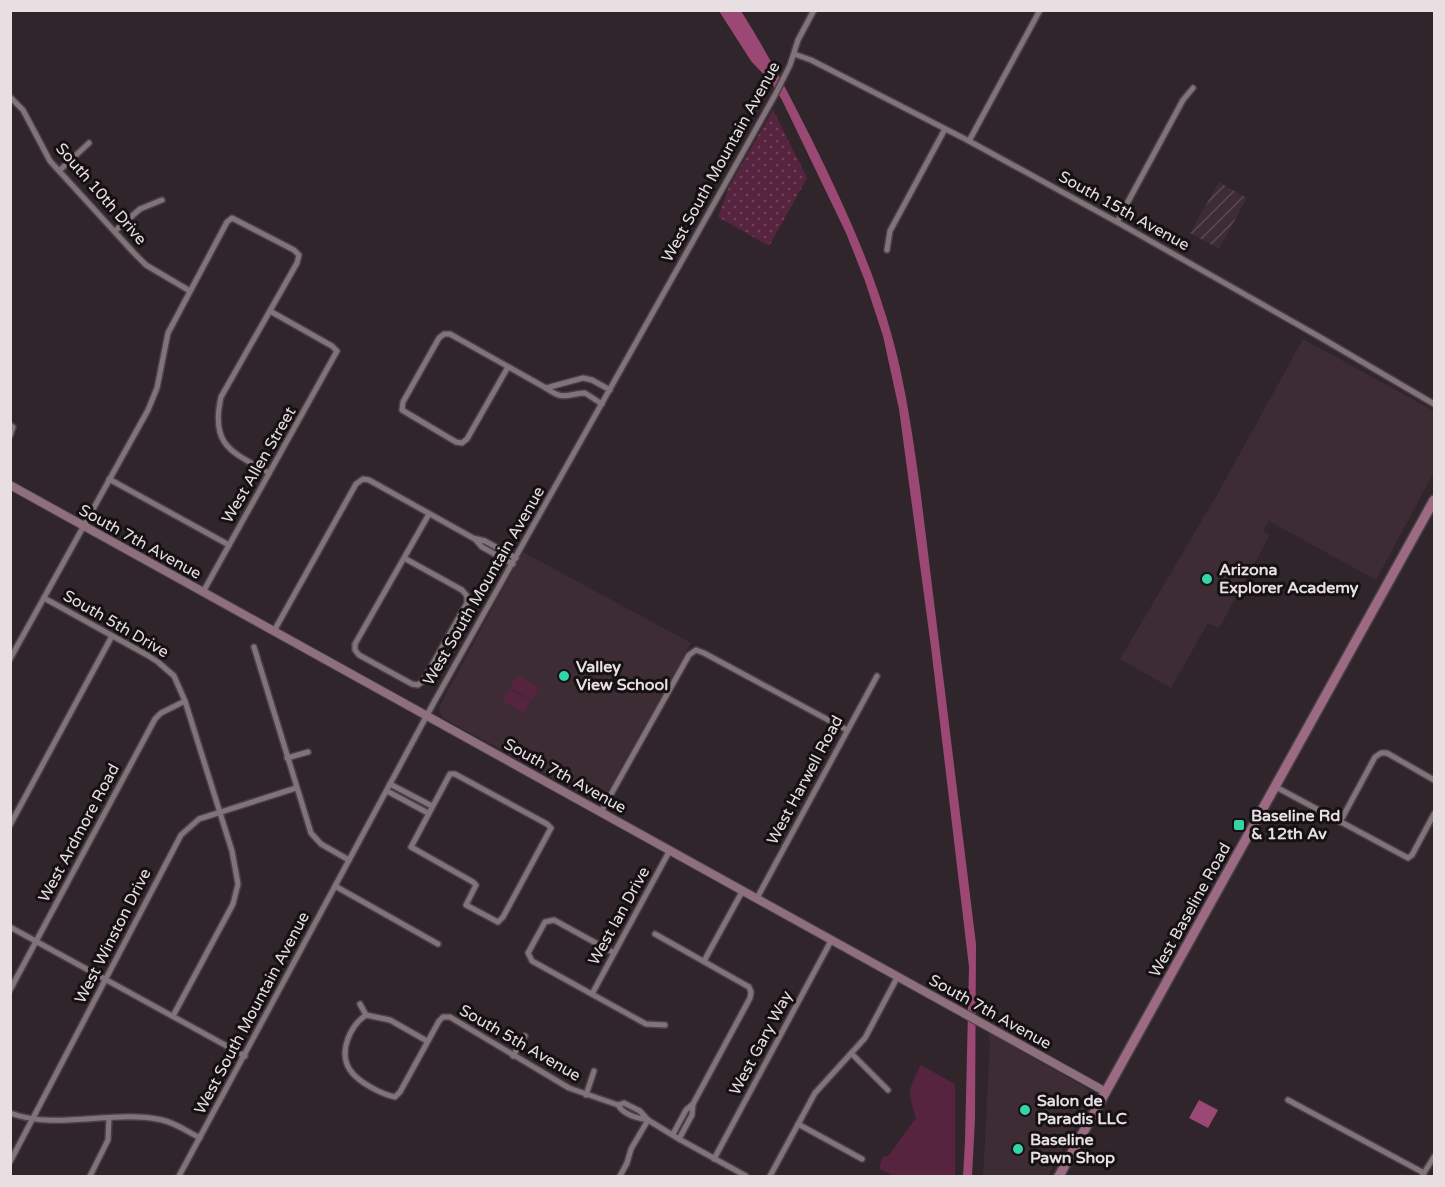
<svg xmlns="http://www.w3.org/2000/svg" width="1445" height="1187" font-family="'Varela Round',sans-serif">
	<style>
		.built { fill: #3d2c34 }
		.industrial { fill: url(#industrial-furrows) }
		.grass { fill: url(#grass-dots) }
		.park { fill: #56243e }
		.water { fill: #9b4974 }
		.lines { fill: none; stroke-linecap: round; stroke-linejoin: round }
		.street-casing { stroke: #4a4045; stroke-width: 8 }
		.secondary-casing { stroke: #4a4045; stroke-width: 10 }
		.primary-casing { stroke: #4a4045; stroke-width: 12 }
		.street { stroke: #817379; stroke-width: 5 }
		.secondary { stroke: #8e6f7e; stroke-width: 8 }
		.primary { stroke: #9c6b83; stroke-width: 9 }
		.poi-dot { fill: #33d4a8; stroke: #151012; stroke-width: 2 }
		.labels { text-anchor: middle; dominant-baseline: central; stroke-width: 6; stroke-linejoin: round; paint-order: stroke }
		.street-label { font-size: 16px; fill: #e7dfe2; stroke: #151012 }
		.poi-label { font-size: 16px; font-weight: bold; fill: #e7dfe2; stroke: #151012; text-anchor: start }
	</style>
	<defs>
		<pattern id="industrial-furrows" width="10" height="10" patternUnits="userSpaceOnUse" patternTransform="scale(1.5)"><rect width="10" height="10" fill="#3d2c34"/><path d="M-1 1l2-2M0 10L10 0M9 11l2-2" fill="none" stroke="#594a51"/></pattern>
		<pattern id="grass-dots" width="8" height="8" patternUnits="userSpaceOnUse" patternTransform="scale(1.5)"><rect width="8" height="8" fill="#56243e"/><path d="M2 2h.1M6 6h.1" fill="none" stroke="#6e435a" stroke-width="1.8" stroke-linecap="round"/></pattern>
	</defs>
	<rect width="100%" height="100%" fill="#30252a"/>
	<!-- built -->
	<g class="built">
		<path d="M1303,339l131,72v61l-58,108 -107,-59 -6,10 7,4 -51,93 -11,-5 -37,65 -51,-29 98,-166z"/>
		<path d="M523,552l168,91 -89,158 -3,2 -156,-85 -3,-5 -1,-6z"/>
		<path d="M988,1032l97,55 6,8v4l-43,77h-65l7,-132z"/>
	</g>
	<!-- industrial -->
	<path class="industrial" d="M1219,182l28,16 -28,51 -29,-16z"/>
	<!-- grass -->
	<path class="grass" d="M773,110l34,68 -38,68 -51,-29 11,-30z"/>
	<!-- park -->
	<g class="park">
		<path d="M517,675l22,12 -7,13 -22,-12z"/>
		<path d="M509,689l22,12 -7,12 -22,-12z"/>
		<path d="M921,1065l34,19v92h-61l-15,-7 3,-12 6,-1 28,-38c-9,-28 -8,-27 5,-53z"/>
	</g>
	<!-- water -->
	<g class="water">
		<path d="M719,11h22c26,41 48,83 70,127 32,65 63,131 82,202 13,48 20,98 27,148l56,456 -1,175 -3,57h-9l2,-35 4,-174 -38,-320 -32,-238 -16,-73 -18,-55 -19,-48 -64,-133 -11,-18 -20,-21z"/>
		<path d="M1199,1100l19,10 -10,18 -19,-10z"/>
	</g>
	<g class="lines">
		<defs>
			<g id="street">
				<path d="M794,54l17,6 158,81 148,81 201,114 116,68"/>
				<path d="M10,97l13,13 27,51 84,92 12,12 44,26"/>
				<path d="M969,141l71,-131"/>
				<path d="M59,171l30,-28"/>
				<path d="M1117,222l66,-122 10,-12"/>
				<path d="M115,231l25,-22 22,-9"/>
				<path d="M887,250l3,-19 55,-102"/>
				<path d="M508,367l-41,72 -5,4 -6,-1 -54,-32 1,-8 36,-64 5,-4h6l96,54c18,13 20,6 39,5l17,11"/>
				<path d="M546,388l37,-10 9,2 18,10"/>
				<path d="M10,425l3,2 -3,9"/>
				<path d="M109,479l120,66"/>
				<path d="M475,539l7,8 31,17"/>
				<path d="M404,558l58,32 5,6v7l-44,78 -5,4 -6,-1 -53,-29 -4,-5v-6l74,-130"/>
				<path d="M203,592l134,-241 -5,-5 -62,-35"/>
				<path d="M44,598l103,57 11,7 16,14 11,25 47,150 6,33 -5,20 -60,112"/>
				<path d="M274,631l82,-147 7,-5 6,1 104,58 12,3 31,17"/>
				<path d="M254,647l57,186 10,11 28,16"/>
				<path d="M10,659l138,-249 9,-22 11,-55 59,-111 5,-4 62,32 5,5 -2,8 -76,134c-11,49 11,55 48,76"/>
				<path d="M287,758l21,-6"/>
				<path d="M450,774h5l92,50 4,4 -48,89 -5,5 -32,-17 10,-20 -3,-3 -62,-35z"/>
				<path d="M390,784l42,22"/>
				<path d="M1276,787l132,71 4,-3 22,-41"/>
				<path d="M387,791l41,22"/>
				<path d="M601,812l88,-157 7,-5 8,3 143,77"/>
				<path d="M1340,822l35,-65 6,-4h6l47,27"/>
				<path d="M10,825l102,-189"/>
				<path d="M335,886l103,58"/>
				<path d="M757,898l120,-222"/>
				<path d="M10,927l235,129"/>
				<path d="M655,934l94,53 2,5 -1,6 -57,106 -7,6 -13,24"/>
				<path d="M614,953l-60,-33 -9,2 -17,31 4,8 114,63 19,1"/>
				<path d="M704,961l39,-71"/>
				<path d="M10,990l145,-271 6,-6 24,-12"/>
				<path d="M592,994l78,-144"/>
				<path d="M360,1004l6,11"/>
				<path d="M366,1015c-16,11 -28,37 -16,55 8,12 31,24 45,27l5,-5 39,-71 4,-4h7l119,71 49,17 6,-2 16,8 8,9 31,19 67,37"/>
				<path d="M366,1015l24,5 37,21"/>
				<path d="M852,1054l36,36"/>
				<path d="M513,1056l12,-20"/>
				<path d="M586,1095l8,-24"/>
				<path d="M1288,1100l136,73"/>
				<path d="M618,1105c6,10 19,13 30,15"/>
				<path d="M10,1113c48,18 103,-4 152,7 14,3 26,12 38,18"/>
				<path d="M798,1124l64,35"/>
				<path d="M679,1139l13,-24 1,-11"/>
				<path d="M714,1159l118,-220"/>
				<path d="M10,1162l171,-327 18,-16 97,-31"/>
				<path d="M90,1176l18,-36 1,-22"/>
				<path d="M179,1176l254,-472 342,-609 15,-30 8,-25 16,-30"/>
				<path d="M620,1176l7,-13 4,-14 17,-29"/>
				<path d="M770,1176l45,-83 50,-55 33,-62"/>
				<path d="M1422,1176l12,-19"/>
			</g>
			<path id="secondary" d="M10,485l1096,607"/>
			<path id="primary" d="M1059,1176l375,-676"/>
		</defs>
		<!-- street casing -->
		<use href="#street" class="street-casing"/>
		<!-- secondary casing -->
		<use href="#secondary" class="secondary-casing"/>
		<!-- primary casing -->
		<use href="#primary" class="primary-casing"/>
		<!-- street -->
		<use href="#street" class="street"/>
		<!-- secondary -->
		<use href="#secondary" class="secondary"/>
		<!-- primary -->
		<use href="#primary" class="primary"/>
	</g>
	<!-- markers -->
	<g class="poi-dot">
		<circle cx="1207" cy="579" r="6"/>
		<circle cx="564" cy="676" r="6"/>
		<rect x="1233" y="819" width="12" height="12" rx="3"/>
		<circle cx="1025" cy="1110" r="6"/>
		<circle cx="1018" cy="1149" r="6"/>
	</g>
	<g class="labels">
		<!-- street labels -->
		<g class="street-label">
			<text transform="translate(721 162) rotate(-61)">West South Mountain Avenue</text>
			<text transform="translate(101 194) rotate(49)">South 10th Drive</text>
			<text transform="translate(1124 211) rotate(29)">South 15th Avenue</text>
			<text transform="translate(259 465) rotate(-60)">West Allen Street</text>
			<text transform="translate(140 542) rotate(29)">South 7th Avenue</text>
			<text transform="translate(484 586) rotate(-60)">West South Mountain Avenue</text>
			<text transform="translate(116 624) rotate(30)">South 5th Drive</text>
			<text transform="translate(565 776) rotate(29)">South 7th Avenue</text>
			<text transform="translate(805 780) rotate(-62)">West Harwell Road</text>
			<text transform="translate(79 833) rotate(-62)">West Ardmore Road</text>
			<text transform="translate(1190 910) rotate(-61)">West Baseline Road</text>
			<text transform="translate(619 916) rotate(-61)">West Ian Drive</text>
			<text transform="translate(113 936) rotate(-63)">West Winston Drive</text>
			<text transform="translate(990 1012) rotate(29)">South 7th Avenue</text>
			<text transform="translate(252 1013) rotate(-62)">West South Mountain Avenue</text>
			<text transform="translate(520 1043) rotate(30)">South 5th Avenue</text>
			<text transform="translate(761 1043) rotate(-62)">West Gary Way</text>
		</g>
		<!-- poi labels -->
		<g class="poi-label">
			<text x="1219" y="570">Arizona<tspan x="1219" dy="18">Explorer Academy</tspan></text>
			<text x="576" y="667">Valley<tspan x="576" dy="18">View School</tspan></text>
			<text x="1251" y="816">Baseline Rd<tspan x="1251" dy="18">&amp; 12th Av</tspan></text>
			<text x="1037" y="1101">Salon de<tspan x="1037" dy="18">Paradis LLC</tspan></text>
			<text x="1030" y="1140">Baseline<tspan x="1030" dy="18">Pawn Shop</tspan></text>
		</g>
	</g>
	<!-- border -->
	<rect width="1445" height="1187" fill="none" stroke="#e7dfe2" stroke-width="24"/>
</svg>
